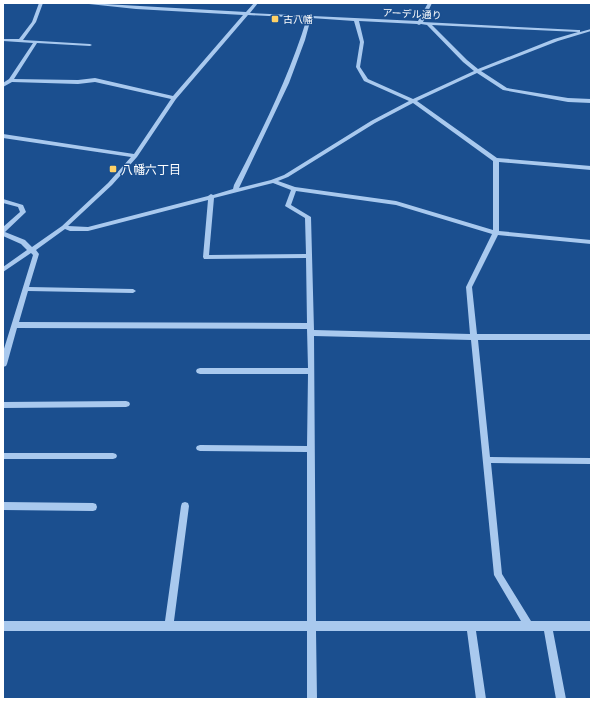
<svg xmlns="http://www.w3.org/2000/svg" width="594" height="702" font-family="Quicksand,'Noto Sans JP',sans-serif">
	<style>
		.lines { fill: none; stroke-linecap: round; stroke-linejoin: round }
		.minor { fill: #a9c9ee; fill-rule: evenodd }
		.poi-dot { fill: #ffd166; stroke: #1b4f8f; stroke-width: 1.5 }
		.labels { text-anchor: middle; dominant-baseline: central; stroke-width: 3; stroke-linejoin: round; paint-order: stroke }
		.far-street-label { font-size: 10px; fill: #fff; stroke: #1b4f8f }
		.far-poi-label { font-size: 10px; fill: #fff; stroke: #1b4f8f; text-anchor: start }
		.poi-label { font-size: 12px; fill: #fff; stroke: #1b4f8f; text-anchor: start }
	</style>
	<rect width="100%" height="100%" fill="#1b4f8f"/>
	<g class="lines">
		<!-- minor -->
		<g class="minor">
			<path d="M39,3h4l-7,19 -13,18 67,4 2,1 -2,1 -53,-3 -23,36 64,1 17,-2 78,18 70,-81 -107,-6 -47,-5 -2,-1 159,9 8,-9h4l-8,10 168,8 10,-18h4l-9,19 155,8h2v2l11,-3v2l-33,10 -77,30 26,17 61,10 23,1v4l-23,-1 -65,-12 -26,-17 -60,28 80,57 94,8v4l-92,-8v69l92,9v4l-93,-9 -26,52 5,47h114v6h-113l12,117 101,1v6l-100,-1 11,111 29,47h60v10h-38l13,68h-10l-12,-68h-68l10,68h-10l-9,-68h-151l1,68h-10v-68h-304v-10h162l16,-115 1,-3 3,-1 3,1 1,3 -15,115h133v-169l-107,-1 -3,-1 -1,-2 1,-2 3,-1 107,1 1,-72h-108l-3,-1 -1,-2 1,-2 3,-1h108l-1,-39 -290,-1 -10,36 -1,2 -3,1v-15l30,-97 -2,-2 -28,19v-5l24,-17 -6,-6 -18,-8v-9l17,-15 -2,-5 -15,-4v-4l20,6 3,7 -21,20 20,8 7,7 30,-21 46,-43 23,-26 -128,-19v-4l131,20 37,-55 -76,-17 -17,2 -66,-2 -9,5v-4l6,-4 24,-36 -30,-2v-2h16l13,-17zM248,15l59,3c-18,59 -45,113 -73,167l-1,4 -20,6 -2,-1 -3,2 -120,31 -20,-1 44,-41 25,-28 39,-58zM311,18l43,3 6,21 -4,25 8,14 45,20 -38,20 -87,54 -13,5 -32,8 50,-105 16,-43zM359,21l58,3 2,1 2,-1 6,1 36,37 11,9 -61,28 -45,-20 -8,-12 4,-25zM432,25l146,7 -24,7 -76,30 -11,-9zM413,103l80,58v69l-97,-29 -101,-14 -17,-6 10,-4 87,-54zM273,183l18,7 -6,16 20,12 1,36 -97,1 5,-57zM296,191l100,14 96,29 -26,53 4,47 -156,-4 -3,-113 -20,-12zM208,200l-5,57 1,2 102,-1 1,65 -288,-1 9,-31 105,2 3,-2 -3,-2 -104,-2 10,-33 -3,-4 29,-21 5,2h18zM314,336l157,4 23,235 27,46h-205z"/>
			<path d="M126,401l3,1 1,2 -1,2 -3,1 -123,1v-6z"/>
			<path d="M3,453h110l3,1 1,2 -1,2 -3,1h-110z"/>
			<path d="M3,502l90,1 3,1 1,3 -1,3 -3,1 -90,-1z"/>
		</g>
	</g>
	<!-- markers -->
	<g class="poi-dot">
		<rect x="271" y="15" width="8" height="8" rx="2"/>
		<rect x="109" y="165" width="8" height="8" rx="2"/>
	</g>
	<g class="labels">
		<!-- far-street labels -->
		<g class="far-street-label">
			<text transform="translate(412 14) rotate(3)">アーデル通り</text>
		</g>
		<!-- far-poi labels -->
		<g class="far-poi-label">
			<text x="283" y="19">古八幡</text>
		</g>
		<!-- poi labels -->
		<g class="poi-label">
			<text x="121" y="169">八幡六丁目</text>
		</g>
	</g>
	<!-- border -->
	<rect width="594" height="702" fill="none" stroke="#ffffff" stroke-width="8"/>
</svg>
